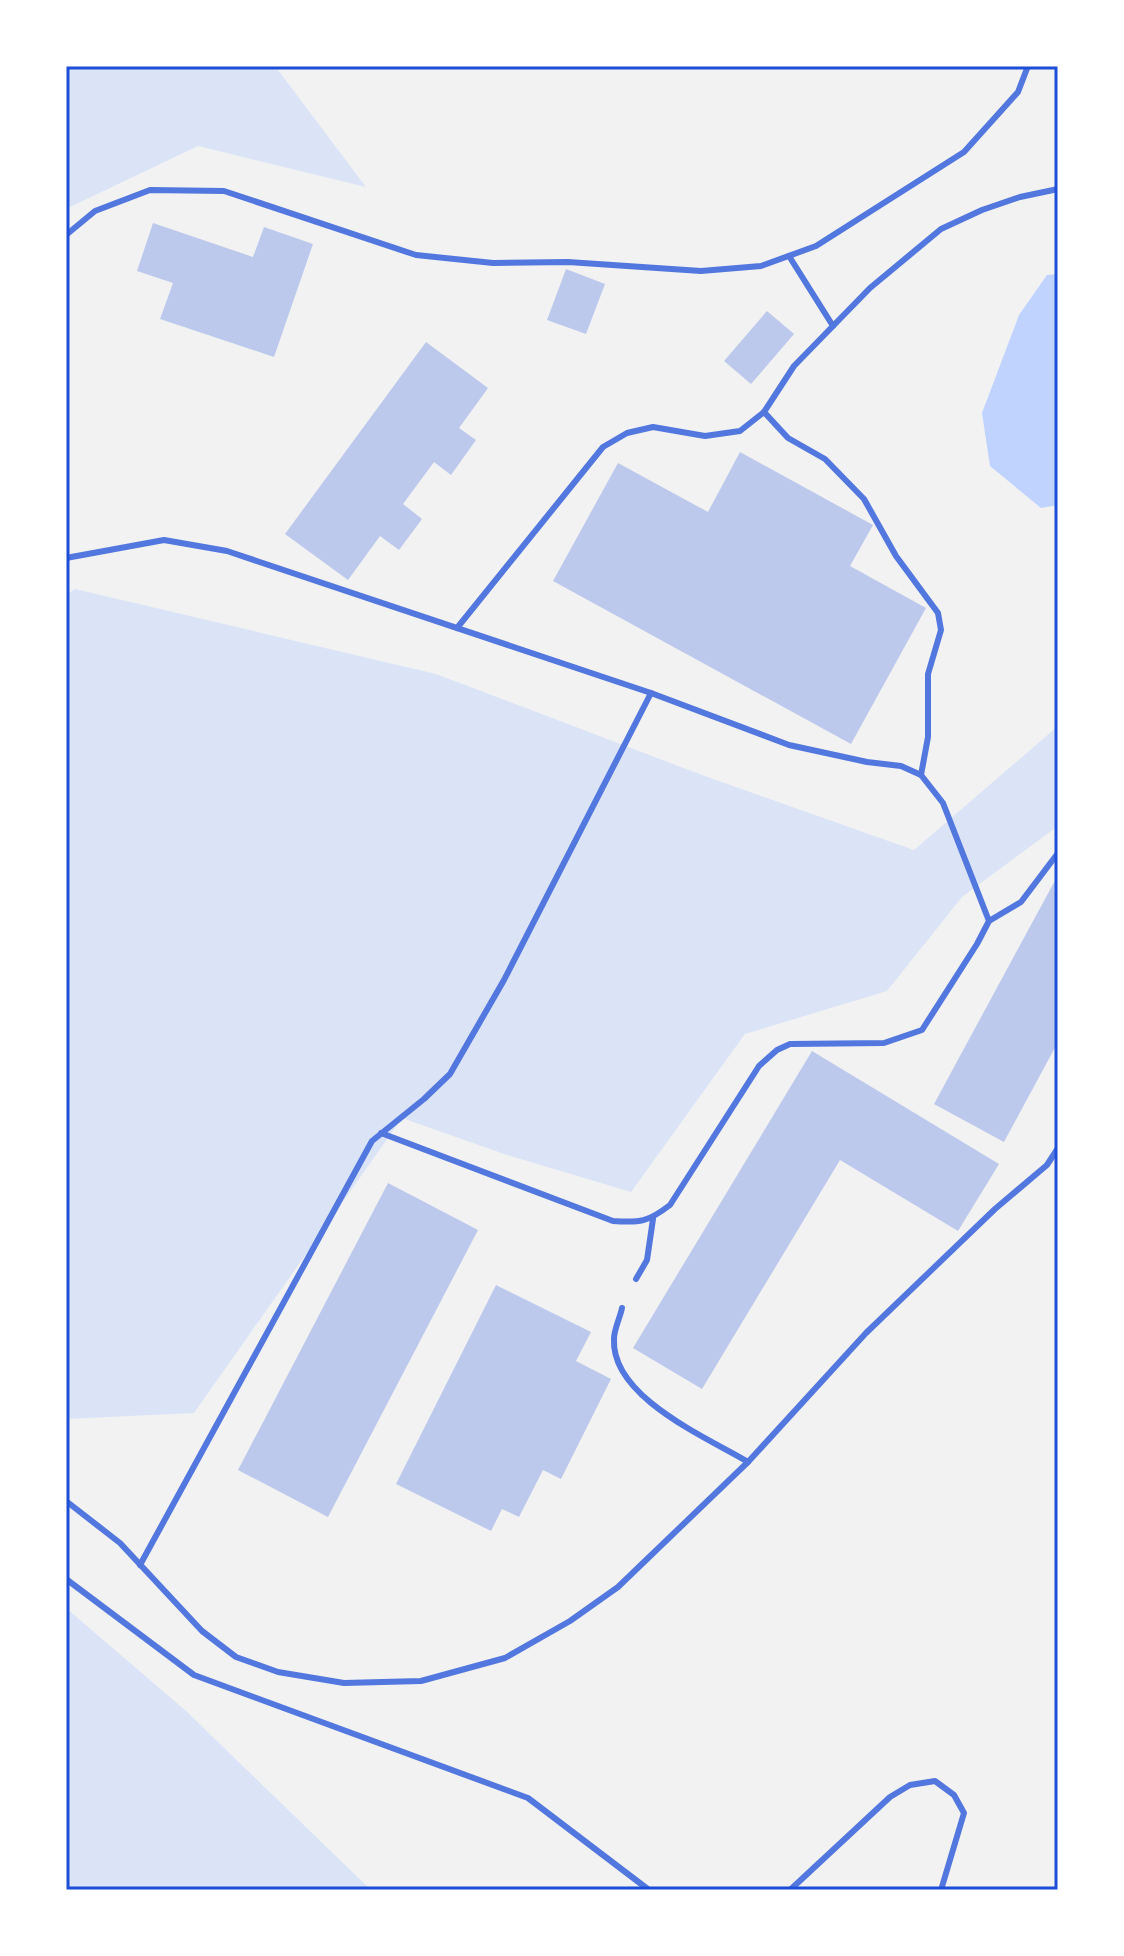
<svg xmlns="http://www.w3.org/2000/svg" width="1124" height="1956" font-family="Commissioner,sans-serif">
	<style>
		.green { fill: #dbe4f7 }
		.water { fill: #bfd3fe }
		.building { fill: #bdc9ec }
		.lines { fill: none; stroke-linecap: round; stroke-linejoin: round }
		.service { stroke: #5277de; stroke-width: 6 }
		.neatline { fill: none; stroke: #1d4ed8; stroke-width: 3 }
	</style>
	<rect width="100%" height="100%" fill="#f2f2f2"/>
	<!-- green -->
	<g class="green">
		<path d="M66,66h209l91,121 -168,-41 -132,63z"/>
		<path d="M75,589l361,85 266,101 212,75 144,-124v100l-96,71 -75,94 -142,43 -114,158 -124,-37 -105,-37 -208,295 -128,6v-824z"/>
		<path d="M66,1608l120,103 185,179h-305z"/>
	</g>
	<!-- water -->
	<path class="water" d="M1058,274v231l-17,3 -51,-42 -8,-53 37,-98 28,-40z"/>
	<!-- building -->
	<g class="building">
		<path d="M153,223l100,34 11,-30 49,17 -39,113 -114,-38 13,-36 -36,-12z"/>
		<path d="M566,269l39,15 -19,50 -39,-14z"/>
		<path d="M767,311l27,23 -43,50 -27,-23z"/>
		<path d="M426,342l62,46 -29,40 17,12 -25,35 -17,-13 -31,42 19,15 -23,31 -19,-14 -32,44 -63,-46z"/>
		<path d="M740,452l133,73 -23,41 76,42 -75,136 -298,-163 65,-118 90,49z"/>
		<path d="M1058,875v167l-54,100 -70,-38z"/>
		<path d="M812,1051l187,113 -41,67 -118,-71 -138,229 -69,-41z"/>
		<path d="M388,1183l90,47 -150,287 -90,-47z"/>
		<path d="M496,1285l95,47 -15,29 35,18 -50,100 -18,-9 -24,47 -17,-8 -11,22 -95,-47z"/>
	</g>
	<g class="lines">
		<!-- service -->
		<g class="service">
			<path d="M66,235l29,-24 55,-21 74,1 192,64 77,8 75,-1 133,9 60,-5 55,-20 148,-94 54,-60 10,-26"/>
			<path d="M789,256l44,70"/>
			<path d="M764,412l24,26 37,21 39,40 32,57 42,57 3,17 -13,44v63l-7,38"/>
			<path d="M66,558l98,-18 63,11 424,142 138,52 78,17 34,4 20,9 22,28 46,118 -12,23 -55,86 -38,13 -94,1 -13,6 -18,16 -89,139c-22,17 -30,18 -57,16l-232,-88"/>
			<path d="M457,628l146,-181 24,-14 26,-6 52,9 35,-5 24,-19 30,-46 76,-78 71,-59 41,-19 38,-13 38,-8"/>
			<path d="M989,921l32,-19 37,-49"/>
			<path d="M636,1279l11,-19 6,-41"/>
			<path d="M622,1308c-2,10 -8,21 -8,31 -3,58 92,98 134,123"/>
			<path d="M66,1501l54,42 82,88 34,26 42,15 66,11 77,-2 84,-23 65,-37 48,-34 130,-125 118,-129 129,-124 52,-44 11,-17"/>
			<path d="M140,1565l232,-424 52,-42 26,-25 54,-94 147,-287"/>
			<path d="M66,1579l128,96 334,123 121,92"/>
			<path d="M790,1890l100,-93 20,-12 25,-4 19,14 10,18 -23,77"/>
		</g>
	</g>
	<!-- border -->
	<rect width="1124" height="1956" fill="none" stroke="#ffffff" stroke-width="136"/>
	<rect x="68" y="68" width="988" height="1820" class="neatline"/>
</svg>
